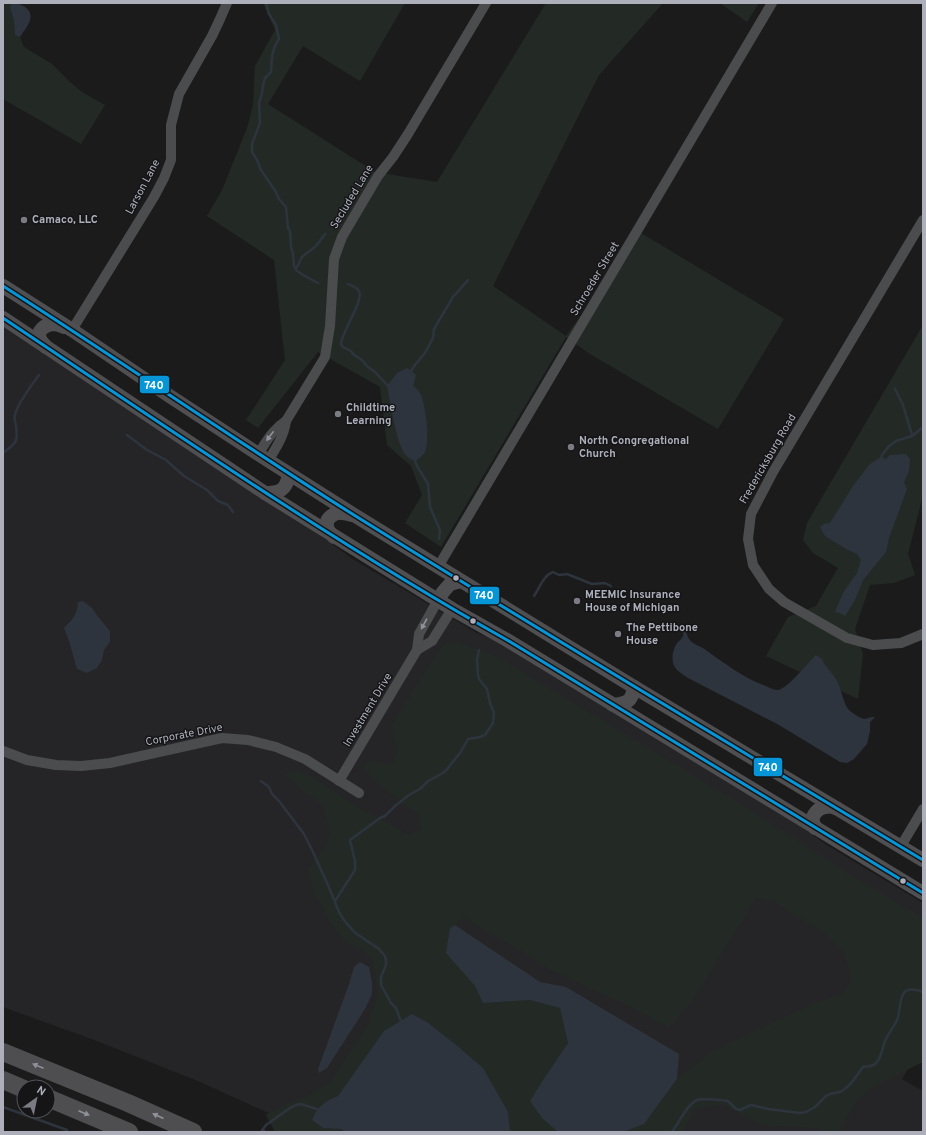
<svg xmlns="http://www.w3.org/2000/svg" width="926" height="1135" font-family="Overpass,sans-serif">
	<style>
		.built { fill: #252527 }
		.green { fill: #232a25 }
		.water { fill: #2e343d }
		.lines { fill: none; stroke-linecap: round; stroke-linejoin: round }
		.stream { stroke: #2e343d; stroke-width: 2.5 }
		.street { stroke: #4b4c4e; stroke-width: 10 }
		.secondary { stroke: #4f4f52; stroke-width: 14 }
		.highway { stroke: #4e4e51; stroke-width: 18 }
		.bus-1-casing { stroke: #151517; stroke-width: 6 }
		.bus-1 { stroke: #0696d7; stroke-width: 3 }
		.oneway { fill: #90919a }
		.oneway2 { fill: #90929b }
		.poi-dot { fill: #7a7b83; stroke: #151517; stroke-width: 1.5 }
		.bus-dot { fill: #adafbb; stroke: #151517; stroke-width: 1.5 }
		.labels { text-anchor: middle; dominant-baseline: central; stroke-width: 3; stroke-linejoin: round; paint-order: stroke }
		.street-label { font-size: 11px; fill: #adafbb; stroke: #151517 }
		.poi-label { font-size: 11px; font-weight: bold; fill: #adafbb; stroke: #151517; text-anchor: start }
		.line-badge { stroke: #151517; stroke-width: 1.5 }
		.badge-label { font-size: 11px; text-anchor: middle; font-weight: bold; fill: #fff }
	</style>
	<rect width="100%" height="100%" fill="#1b1b1b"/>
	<!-- built -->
	<path class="built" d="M3,324l301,199 47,35 126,75 21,8 303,185 24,18 98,59v140l-21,36 21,12v41h-613l-112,-51 -104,-41 -91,-33z"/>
	<!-- green -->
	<g class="green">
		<path d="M3,3h11l-3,1 -1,3 4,15 1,13 5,2 4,10 28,17 18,18 12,10 23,13 -24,39 -78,-45z"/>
		<path d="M263,3h142l-45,78 -57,-35 -35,58 107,68 62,10 109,-179h117l-64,72 -106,211 73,50 75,-103 143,86 -66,110 -128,-75 -24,-17 -125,210 -36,-24 17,-28 -11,-29 -24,-21 -7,-58 -62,-35 -60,76 -12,-8 39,-60 -11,-100 -67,-44 15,-26 25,-62 6,-23 2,-39 20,-36z"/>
		<path d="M720,3h39l-12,19z"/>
		<path d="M923,325v170l-15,59 7,21 -21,8 -24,2 -15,44 8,25 -5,45 -92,-43 22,-39 28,-11 22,-38 -25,-15 -10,-13 4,-17z"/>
		<path d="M457,642l37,13 197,119 75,46 78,51 79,47v144l-54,27 -12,13 -19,30h-11l-11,-4 -54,-3 -39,-21 -28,5 -12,23h-60l21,-8 33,-45 36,-28 98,-46 31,-11 10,-14 -8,-28 -20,-19 -49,-31 -19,-4 -63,102 -24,27 -46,-24 -74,-34 -27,-18 -58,-33 -14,10 -3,25 28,33 8,17 47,-3 30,8 8,35 -21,31 -5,44 16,14h-48l-2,-20 -53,-68 -28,-22 -14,-8 -29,17 -46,65c-13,6 -21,10 -26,24l11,8 18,1 5,3h-71l-9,-17 23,-12 21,-8 20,-13 37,-55 11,-32 -4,-29 -3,-8 -8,-7 -18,-9 -13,-18 -18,-31 -6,-25 18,-21 4,-16 -7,-26 -14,-9 -25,-22 14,-4 18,9 40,27 52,28 14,-4 -3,-15 -39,-30 -17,-17 6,-8 16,4 9,-1 4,-14 -8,-22 54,-83z"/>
	</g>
	<!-- water -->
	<g class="water">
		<path d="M14,3c10,1 21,9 15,20 -2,4 -6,9 -9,14l-5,-2 -1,-13 -4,-15 1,-3z"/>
		<path d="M407,368l9,7 -3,11c3,2 5,4 7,7 6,12 10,47 5,59 -2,4 -6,6 -10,9 -4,-2 -7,-3 -10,-7 -9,-12 -15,-53 -18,-69l4,-4 6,-8z"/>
		<path d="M906,454l4,5 -1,12 -5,11 3,7 -18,49 -3,14 -23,28 -8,20 -10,16 -5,-3 -5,-1 8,-19 14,-20 4,-13 -4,-6 -9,-4 -23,-14 -5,-9 4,-3 6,-1 23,-37 17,-22 11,-7 5,2 4,-4z"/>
		<path d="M83,601l9,7 7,10 11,13v11l-6,8 -2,10 -5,8 -10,5 -10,-4 -8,-28 -5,-13c9,-9 13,-13 14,-26z"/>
		<path d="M682,627l3,2c2,4 2,8 5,11 3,4 9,6 13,8 20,14 40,30 63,38 4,2 8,4 12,4 10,-2 28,-25 36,-33l2,-2 6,4c1,5 11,15 14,20 5,8 7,23 12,30 4,4 10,8 16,10l8,-2h3l-5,5v9l-3,13 -13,15 -7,4 -7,-1 -61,-37 -91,-47c-4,-3 -8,-5 -11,-8 -7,-7 -5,-19 0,-27 2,-2 5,-4 6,-7 1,-3 -1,-6 -1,-9z"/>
		<path d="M455,925l85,57 26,5 113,67 -2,25 -33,45 -21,8h-65l-16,-14 -12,-17 17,-27 21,-31 -8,-35 -30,-8 -47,3 -8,-17 -29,-33 4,-25z"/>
		<path d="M360,962l9,5 3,15v12l-7,15 -38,59 -8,5 -1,-4 31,-85 5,-17z"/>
		<path d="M412,1014l15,8 28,22 28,24 25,44 2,20h-164l-5,-3 -18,-1 -11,-8c6,-14 12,-18 26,-24l46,-65z"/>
	</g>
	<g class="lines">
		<!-- stream -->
		<g class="stream">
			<path d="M266,3l3,11 7,11 3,14c-8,12 -7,19 -8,33l-6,6 -2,8 -1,7 -3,10 1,20 -8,21v8l5,8 4,10 15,22 3,7 7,8 2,21 2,3 1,16 2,7 1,12 2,4 7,5 15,8"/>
			<path d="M296,269l6,-12 14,-11 9,-12"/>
			<path d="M348,284c4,2 9,3 11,7 5,10 -17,40 -18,53l2,3 8,4 2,3 9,6 6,7 7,5 14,15"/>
			<path d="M410,373l5,-8 10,-12 8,-15 1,-9 19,-32 15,-17"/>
			<path d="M895,389l8,16 9,30"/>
			<path d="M127,435l20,15 19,10 18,16 23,14 11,11 10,4 5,7"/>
			<path d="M3,453c14,-11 15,-10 13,-28 -1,-3 -2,-7 -1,-10 2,-10 17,-31 24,-40"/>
			<path d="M414,458l3,8 11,18 2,23 10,23 -1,9"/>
			<path d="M881,459l1,-4 7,-9 7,-5 16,-5 11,-9"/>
			<path d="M534,596c6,-9 9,-20 19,-24l6,3 8,-1 25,10 13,-1 6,3"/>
			<path d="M261,781l8,6 3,7 7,7 25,33 9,18 9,20 6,13 11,27 5,8 10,12 25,17 6,7 1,4v5l-5,12v8l10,18 5,5 6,16"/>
			<path d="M335,901l20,-31v-9l-5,-21 30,-22 5,-2 10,-10 14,-11 11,-6 8,-8 15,-8 5,-5 12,-15 8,-14 12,-2 5,-2 8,-12 1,-10 -4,-10 -3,-14 -8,-10 -1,-4 -1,-16 2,-9"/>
			<path d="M3,1107l64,23"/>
			<path d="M262,1130l4,2"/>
			<path d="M261,1132l5,-7 24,-17 6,-3 5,-1 19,6"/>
			<path d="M672,1132c6,-8 16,-29 25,-32 5,-2 25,0 31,1l8,8 4,1 11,-5 17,4 32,4 6,-1 9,-5 11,-11 4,-2 10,-2 5,-3 7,-7 11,-15c4,-1 9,0 12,-3 7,-6 7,-17 11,-25 3,-7 10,-14 12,-22 4,-17 0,-34 25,-25"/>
		</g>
		<!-- street -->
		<g class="street">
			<path d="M923,220l-150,252 -22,42 -3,25 5,26 16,24 15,13 63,36 26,7 28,-2 22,-9"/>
			<path d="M72,330l82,-133 10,-19 7,-18v-35l8,-31 33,-58 8,-17 7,-16"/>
			<path d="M258,454c9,-13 14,-24 28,-33"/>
			<path d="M268,461c8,-13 16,-25 18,-40l39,-64 5,-31 4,-67 8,-22 36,-61 15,-19 15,-23 78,-131"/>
			<path d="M438,567l334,-564"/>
			<path d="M417,650l15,-9 20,-32"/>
			<path d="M3,751l24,9 29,5 25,1 29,-3 112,-25 26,2 28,7 29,12 54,34"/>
			<path d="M339,781l78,-131 2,-16 19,-34"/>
			<path d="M901,846l22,-37"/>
		</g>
		<!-- secondary -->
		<g class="secondary">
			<path d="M3,286l69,44 96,65 90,59 96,61 280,172 289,173"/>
			<path d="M3,318l262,175 187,116 55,31 416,253"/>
			<path d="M46,347c-2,-3 -5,-5 -6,-8 -4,-8 5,-14 12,-15 5,0 8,1 12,3"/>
			<path d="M265,493c15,0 21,-3 24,-18"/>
			<path d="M334,537c-3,-3 -7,-7 -7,-11 -2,-8 8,-14 15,-13 3,0 7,1 10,2"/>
			<path d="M438,600l5,-8 7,-8 11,-3"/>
			<path d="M613,705c14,-2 19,-3 21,-18"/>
			<path d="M815,828c0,-2 -2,-4 -2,-6 -2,-7 6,-15 13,-15 3,-1 7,0 10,1"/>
		</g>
		<!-- highway -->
		<g class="highway">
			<path d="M3,1052l125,51 65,29"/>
			<path d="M3,1080l21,9"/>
			<path d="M48,1098l81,34"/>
		</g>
		<defs>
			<g id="bus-1">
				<path d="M3,286c118,75 233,155 351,229 189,118 379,231 569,345"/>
				<path d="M3,318c166,111 330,224 504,322l416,253"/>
			</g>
		</defs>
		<!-- bus-1 casing -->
		<use href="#bus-1" class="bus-1-casing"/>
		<!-- bus-1 -->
		<use href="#bus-1" class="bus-1"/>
	</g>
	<!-- one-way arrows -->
	<defs><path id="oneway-solid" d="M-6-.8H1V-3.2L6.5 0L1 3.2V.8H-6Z"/></defs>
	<g class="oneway">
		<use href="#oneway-solid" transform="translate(270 436) rotate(127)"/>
		<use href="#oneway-solid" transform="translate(424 624) rotate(119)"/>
	</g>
	<g class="oneway2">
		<use href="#oneway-solid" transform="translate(38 1066) rotate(-158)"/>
		<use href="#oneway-solid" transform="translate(84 1113) rotate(23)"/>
		<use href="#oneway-solid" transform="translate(158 1116) rotate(-156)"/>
	</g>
	<!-- markers -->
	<g class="poi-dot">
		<circle cx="24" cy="220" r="4"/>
		<circle cx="338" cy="414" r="4"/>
		<circle cx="571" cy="447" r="4"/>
		<circle cx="577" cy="601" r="4"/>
		<circle cx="618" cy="634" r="4"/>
	</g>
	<g class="bus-dot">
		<circle cx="456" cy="578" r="3.5"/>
		<circle cx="473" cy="621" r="3.5"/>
		<circle cx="903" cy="881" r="3.5"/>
	</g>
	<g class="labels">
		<!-- street labels -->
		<g class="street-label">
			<text transform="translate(143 187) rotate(-62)">Larson Lane</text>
			<text transform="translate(352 197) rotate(-59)">Secluded Lane</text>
			<text transform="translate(595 279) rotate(-59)">Schroeder Street</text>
			<text transform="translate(768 459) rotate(-60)">Fredericksburg Road</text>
			<text transform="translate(368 710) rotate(-59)">Investment Drive</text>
			<text transform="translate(184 735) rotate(-11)">Corporate Drive</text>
		</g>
		<!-- poi labels -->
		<g class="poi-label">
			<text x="32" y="220">Camaco, LLC</text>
			<text x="346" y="408">Childtime<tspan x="346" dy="13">Learning</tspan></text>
			<text x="579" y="441">North Congregational<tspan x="579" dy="13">Church</tspan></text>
			<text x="585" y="595">MEEMIC Insurance<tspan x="585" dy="13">House of Michigan</tspan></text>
			<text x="626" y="628">The Pettibone<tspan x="626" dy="13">House</tspan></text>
		</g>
	</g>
	<g class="line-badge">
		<rect x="139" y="375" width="31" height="19" rx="4" fill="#0696d7"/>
		<rect x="469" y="586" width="31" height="19" rx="4" fill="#0696d7"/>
		<rect x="753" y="757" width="30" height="20" rx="4" fill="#0696d7"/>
	</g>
	<g class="badge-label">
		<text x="154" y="389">740</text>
		<text x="484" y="599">740</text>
		<text x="768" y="771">740</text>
	</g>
	<!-- border -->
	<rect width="926" height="1135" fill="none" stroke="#adafbb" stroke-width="8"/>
	<!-- north arrow -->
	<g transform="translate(36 1099) rotate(33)"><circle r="19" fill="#151517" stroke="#525359"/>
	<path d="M0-3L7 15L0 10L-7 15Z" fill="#7a7b83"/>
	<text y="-6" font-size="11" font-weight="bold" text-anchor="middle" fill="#adafbb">N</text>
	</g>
</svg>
